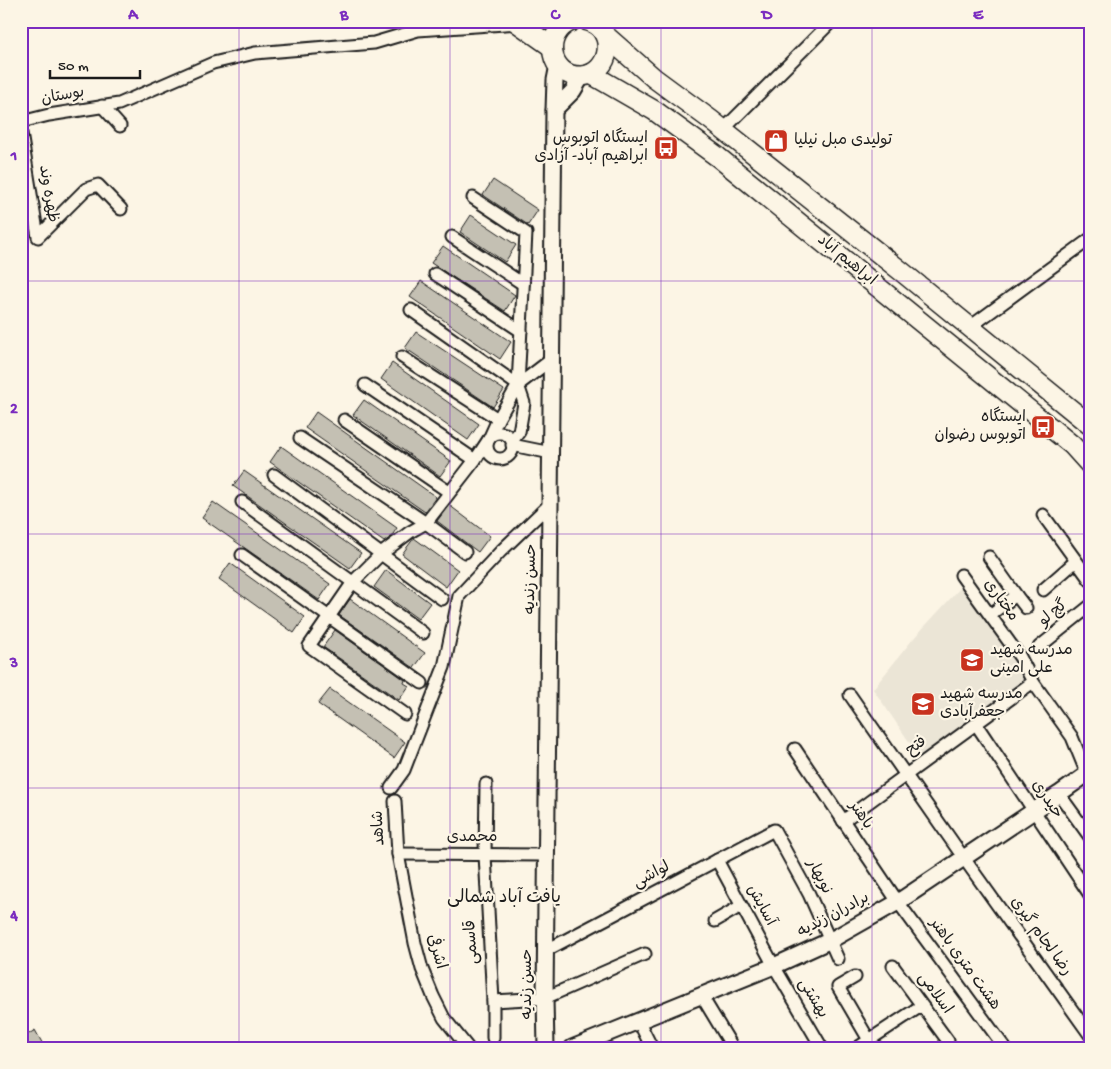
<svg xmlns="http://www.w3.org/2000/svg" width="1111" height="1069" font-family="'Gochi Hand','Playpen Sans Arabic',sans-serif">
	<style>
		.built { fill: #ebe5d6 }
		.building { fill: #c4c0b3; stroke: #1c1c1c }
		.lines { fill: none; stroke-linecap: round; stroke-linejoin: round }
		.minor-casing { stroke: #1c1c1c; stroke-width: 15 }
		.tertiary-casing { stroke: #1c1c1c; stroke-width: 19 }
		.primary-casing { stroke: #1c1c1c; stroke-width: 22 }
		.minor { stroke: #fcf5e5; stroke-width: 11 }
		.tertiary { stroke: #fcf5e5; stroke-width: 15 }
		.primary { stroke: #fcf5e5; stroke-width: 19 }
		.grid { fill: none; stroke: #7b2cbf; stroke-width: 1; stroke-opacity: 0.55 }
		.labels { text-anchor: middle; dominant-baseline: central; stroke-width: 4.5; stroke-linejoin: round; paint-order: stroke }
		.street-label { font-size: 16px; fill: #1c1c1c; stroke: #fcf5e5 }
		.poi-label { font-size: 16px; fill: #1c1c1c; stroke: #fcf5e5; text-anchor: start }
		.neighbourhood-label { font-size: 18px; fill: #1c1c1c; stroke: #fcf5e5 }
		.neatline { fill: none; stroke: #7b2cbf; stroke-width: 2 }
		.grid-label { font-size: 16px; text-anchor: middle; font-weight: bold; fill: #7b2cbf }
	</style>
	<rect width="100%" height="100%" fill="#fcf5e5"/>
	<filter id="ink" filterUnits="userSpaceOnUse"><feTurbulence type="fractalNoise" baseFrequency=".02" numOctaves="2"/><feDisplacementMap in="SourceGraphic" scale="10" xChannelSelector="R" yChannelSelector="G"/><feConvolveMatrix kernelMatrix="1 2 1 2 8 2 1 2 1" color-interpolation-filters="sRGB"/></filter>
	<g filter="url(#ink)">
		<!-- built -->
		<path class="built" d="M962,586l67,95 -54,39 -56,36 -46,-67 40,-50z"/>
		<!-- building -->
		<g class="building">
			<path d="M493,180l45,30 -10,15 -45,-30z"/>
			<path d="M471,215l45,30 -11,17 -45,-30z"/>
			<path d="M443,246l72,49 -10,16 -74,-48z"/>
			<path d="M421,281l90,61 -11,17 -90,-62z"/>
			<path d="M416,332l88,58 -11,17 -88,-59z"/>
			<path d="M392,363l87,61 -11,16 -87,-61z"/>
			<path d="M364,400l87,61 -11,15 -87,-61z"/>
			<path d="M316,412l120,85 -11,15 -120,-84z"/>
			<path d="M281,446l116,82 -6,9 -7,5 -114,-80z"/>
			<path d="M244,471l117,82 -11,15 -117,-82z"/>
			<path d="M213,502l117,82 -11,16 -117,-82z"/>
			<path d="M449,505l41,31 -12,16 -41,-31z"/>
			<path d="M414,538l44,32 -12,17 -44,-33z"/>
			<path d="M230,563l75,54 -11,16 -75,-54z"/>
			<path d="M386,570l44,33 -12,16 -44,-32z"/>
			<path d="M350,599l75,54 -11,15 -75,-53z"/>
			<path d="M335,630l70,50 -1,3 5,3 -10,14 -76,-53z"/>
			<path d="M330,689l75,53 -11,16 -76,-54z"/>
			<path d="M35,1030l10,18h-24v-9z"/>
		</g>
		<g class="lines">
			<defs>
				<g id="minor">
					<path d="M102,106l18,20"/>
					<path d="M21,122l28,-7 70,-11 94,-41 42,-10 119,-10 44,-13 100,-7"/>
					<path d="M723,130l109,-109"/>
					<path d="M21,133l17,104 48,-48 12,-4 23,24"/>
					<path d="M452,237l71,47"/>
					<path d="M435,274l86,57"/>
					<path d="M411,310l107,75 8,-152 -53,-35"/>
					<path d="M970,327l120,-88"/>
					<path d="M402,357l96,62"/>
					<path d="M365,385l110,75"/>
					<path d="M344,420l105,72"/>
					<circle cx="500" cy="446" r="13"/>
					<path d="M300,438l126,85 39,29"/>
					<path d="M512,441l7,-9 5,-29 -6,-18"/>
					<path d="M512,445l39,8"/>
					<path d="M274,475l168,124"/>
					<path d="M242,502l181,131"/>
					<path d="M1043,515l47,65"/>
					<path d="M242,555l180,128"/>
					<path d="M989,557l27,38 -26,20"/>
					<path d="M961,575l59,82 13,25 39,55 15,37"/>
					<path d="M1043,590l33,-29"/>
					<path d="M1016,595l10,13"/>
					<path d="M1039,647l51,-41"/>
					<path d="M850,695l113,162 127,178"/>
					<path d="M405,714l-96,-68 44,-64 28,-28 29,-22 16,-9 49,-63 14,-21 9,-20 20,-34 34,-26"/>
					<path d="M976,724l114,171"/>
					<path d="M795,749l103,153 107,146"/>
					<path d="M486,784l-1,71 8,146v37"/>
					<path d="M391,788l13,-18 40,-103 15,-71 42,-45 49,-47"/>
					<path d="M1059,794l31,43"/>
					<path d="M395,801l3,53 17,89 7,26 11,27 11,22 24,30"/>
					<path d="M843,821l190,-139"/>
					<path d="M398,854l148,1"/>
					<path d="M717,860l57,106 48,82"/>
					<path d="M715,921l26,-15"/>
					<path d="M545,951l229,-121 35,64 29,65"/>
					<path d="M893,966l55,75"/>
					<path d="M855,977l-17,10 31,53"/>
					<path d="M701,995l32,53"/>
					<path d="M493,1001l52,-3 100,-44"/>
					<path d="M639,1022l13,26"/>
					<path d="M857,1048l64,-42"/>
				</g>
				<g id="tertiary">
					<path d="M554,110l19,-19 9,-15"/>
					<path d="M546,1048l-1,-50 9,-888 1,-30 3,-15"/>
					<path d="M572,1048l202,-82 57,-26 67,-38 161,-108 31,-22"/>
				</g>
				<g id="primary">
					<path d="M515,21l37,26"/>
					<path d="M572,21c-31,12 -23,57 10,55 30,-3 35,-47 6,-55"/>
					<path d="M605,35l49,43 57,42 190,151 189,154"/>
					<path d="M591,74l64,37 63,46 354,288 18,20"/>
				</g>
			</defs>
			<!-- minor casing -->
			<use href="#minor" class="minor-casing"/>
			<!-- tertiary casing -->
			<use href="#tertiary" class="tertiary-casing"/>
			<!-- primary casing -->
			<use href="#primary" class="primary-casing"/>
			<!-- minor -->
			<use href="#minor" class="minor"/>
			<!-- tertiary -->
			<use href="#tertiary" class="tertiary"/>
			<!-- primary -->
			<use href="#primary" class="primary"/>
		</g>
	</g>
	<!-- grid -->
	<path class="grid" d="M239,21v1027M450,21v1027M661,21v1027M872,21v1027M21,281h1069M21,534h1069M21,788h1069"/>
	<!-- icons -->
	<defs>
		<symbol id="shop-square" viewBox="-11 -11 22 22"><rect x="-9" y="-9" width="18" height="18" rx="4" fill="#c8321e" stroke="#fcf5e5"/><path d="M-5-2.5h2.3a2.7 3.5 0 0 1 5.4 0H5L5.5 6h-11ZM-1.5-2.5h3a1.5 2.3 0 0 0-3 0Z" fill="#fff"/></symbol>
		<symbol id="bus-square" viewBox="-11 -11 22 22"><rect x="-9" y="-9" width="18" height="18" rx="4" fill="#c8321e" stroke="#fcf5e5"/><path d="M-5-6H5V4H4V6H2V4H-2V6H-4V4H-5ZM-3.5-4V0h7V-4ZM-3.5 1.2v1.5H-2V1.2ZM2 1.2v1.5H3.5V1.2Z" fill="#fff"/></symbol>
		<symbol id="school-square" viewBox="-11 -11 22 22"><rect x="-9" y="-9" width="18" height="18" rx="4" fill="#c8321e" stroke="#fcf5e5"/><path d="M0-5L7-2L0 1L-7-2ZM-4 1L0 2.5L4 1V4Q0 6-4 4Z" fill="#fff"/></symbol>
	</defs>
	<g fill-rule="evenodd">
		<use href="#shop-square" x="762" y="127" width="28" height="28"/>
		<use href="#bus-square" x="652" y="134" width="28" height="28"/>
		<use href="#bus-square" x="1029" y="413" width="28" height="28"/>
		<use href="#school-square" x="958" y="646" width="28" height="28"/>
		<use href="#school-square" x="909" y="690" width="28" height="28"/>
	</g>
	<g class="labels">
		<!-- street labels -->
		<g class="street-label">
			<text transform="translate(63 97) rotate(-10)">بوستان</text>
			<text transform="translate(47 194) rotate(81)">ظهره وند</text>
			<text transform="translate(846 261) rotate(39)">ابراهیم آباد</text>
			<text transform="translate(532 579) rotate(-89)">حسن زندیه</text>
			<text transform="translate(1000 601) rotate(54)">مختاری</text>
			<text transform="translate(1054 614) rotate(-39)">گچ لو</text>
			<text transform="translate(917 747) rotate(-36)">فتح</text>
			<text transform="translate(1046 800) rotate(56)">حیدری</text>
			<text transform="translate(860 816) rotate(56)">باهنر</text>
			<text transform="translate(380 828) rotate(-93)">شاهد</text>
			<text x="472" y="838">محمدی</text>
			<text transform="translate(652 876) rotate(-28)">لواشی</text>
			<text transform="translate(818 877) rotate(62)">نوبهار</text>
			<text transform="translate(760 906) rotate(61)">آسایش</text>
			<text transform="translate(834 916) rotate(-28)">برادران زندیه</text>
			<text transform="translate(1040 937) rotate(54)">رضا لجام گیری</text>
			<text transform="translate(473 942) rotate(-94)">قاسمی</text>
			<text transform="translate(435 952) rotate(74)">اشرفی</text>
			<text transform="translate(964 965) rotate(54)">هشت متری باهنر</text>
			<text transform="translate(528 984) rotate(-90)">حسن زندیه</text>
			<text transform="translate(934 994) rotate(54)">اسلامی</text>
			<text transform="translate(812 999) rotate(59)">بهشتی</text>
		</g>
		<!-- poi labels -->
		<g class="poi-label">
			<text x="648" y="139" text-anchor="end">ایستگاه اتوبوس<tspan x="648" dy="18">ابراهیم آباد- آزادی</tspan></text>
			<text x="794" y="141">تولیدی مبل نیلیا</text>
			<text x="1026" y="418" text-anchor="end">ایستگاه<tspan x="1026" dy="18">اتوبوس رضوان</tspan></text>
			<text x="990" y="651">مدرسه شهید<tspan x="990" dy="18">علی امینی</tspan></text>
			<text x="940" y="695">مدرسه شهید<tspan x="940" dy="18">جعفرآبادی</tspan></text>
		</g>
		<!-- neighbourhood labels -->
		<g class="neighbourhood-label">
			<text x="504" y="898">یافت آباد شمالی</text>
		</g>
	</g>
	<!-- margin -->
	<rect width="1111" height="1069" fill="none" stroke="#fcf5e5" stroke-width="55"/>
	<!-- scale -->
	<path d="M50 70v8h90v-8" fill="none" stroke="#1c1c1c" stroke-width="2.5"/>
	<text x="58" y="70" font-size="15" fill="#1c1c1c" stroke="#fcf5e5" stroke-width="4" paint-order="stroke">50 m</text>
	<rect x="28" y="28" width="1056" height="1014" class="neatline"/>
	<g class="grid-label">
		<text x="133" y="19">A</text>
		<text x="344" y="19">B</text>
		<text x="555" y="19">C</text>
		<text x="767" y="19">D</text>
		<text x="978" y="19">E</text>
		<text x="14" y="160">1</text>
		<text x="14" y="413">2</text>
		<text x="14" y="667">3</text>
		<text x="14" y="920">4</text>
	</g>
</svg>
